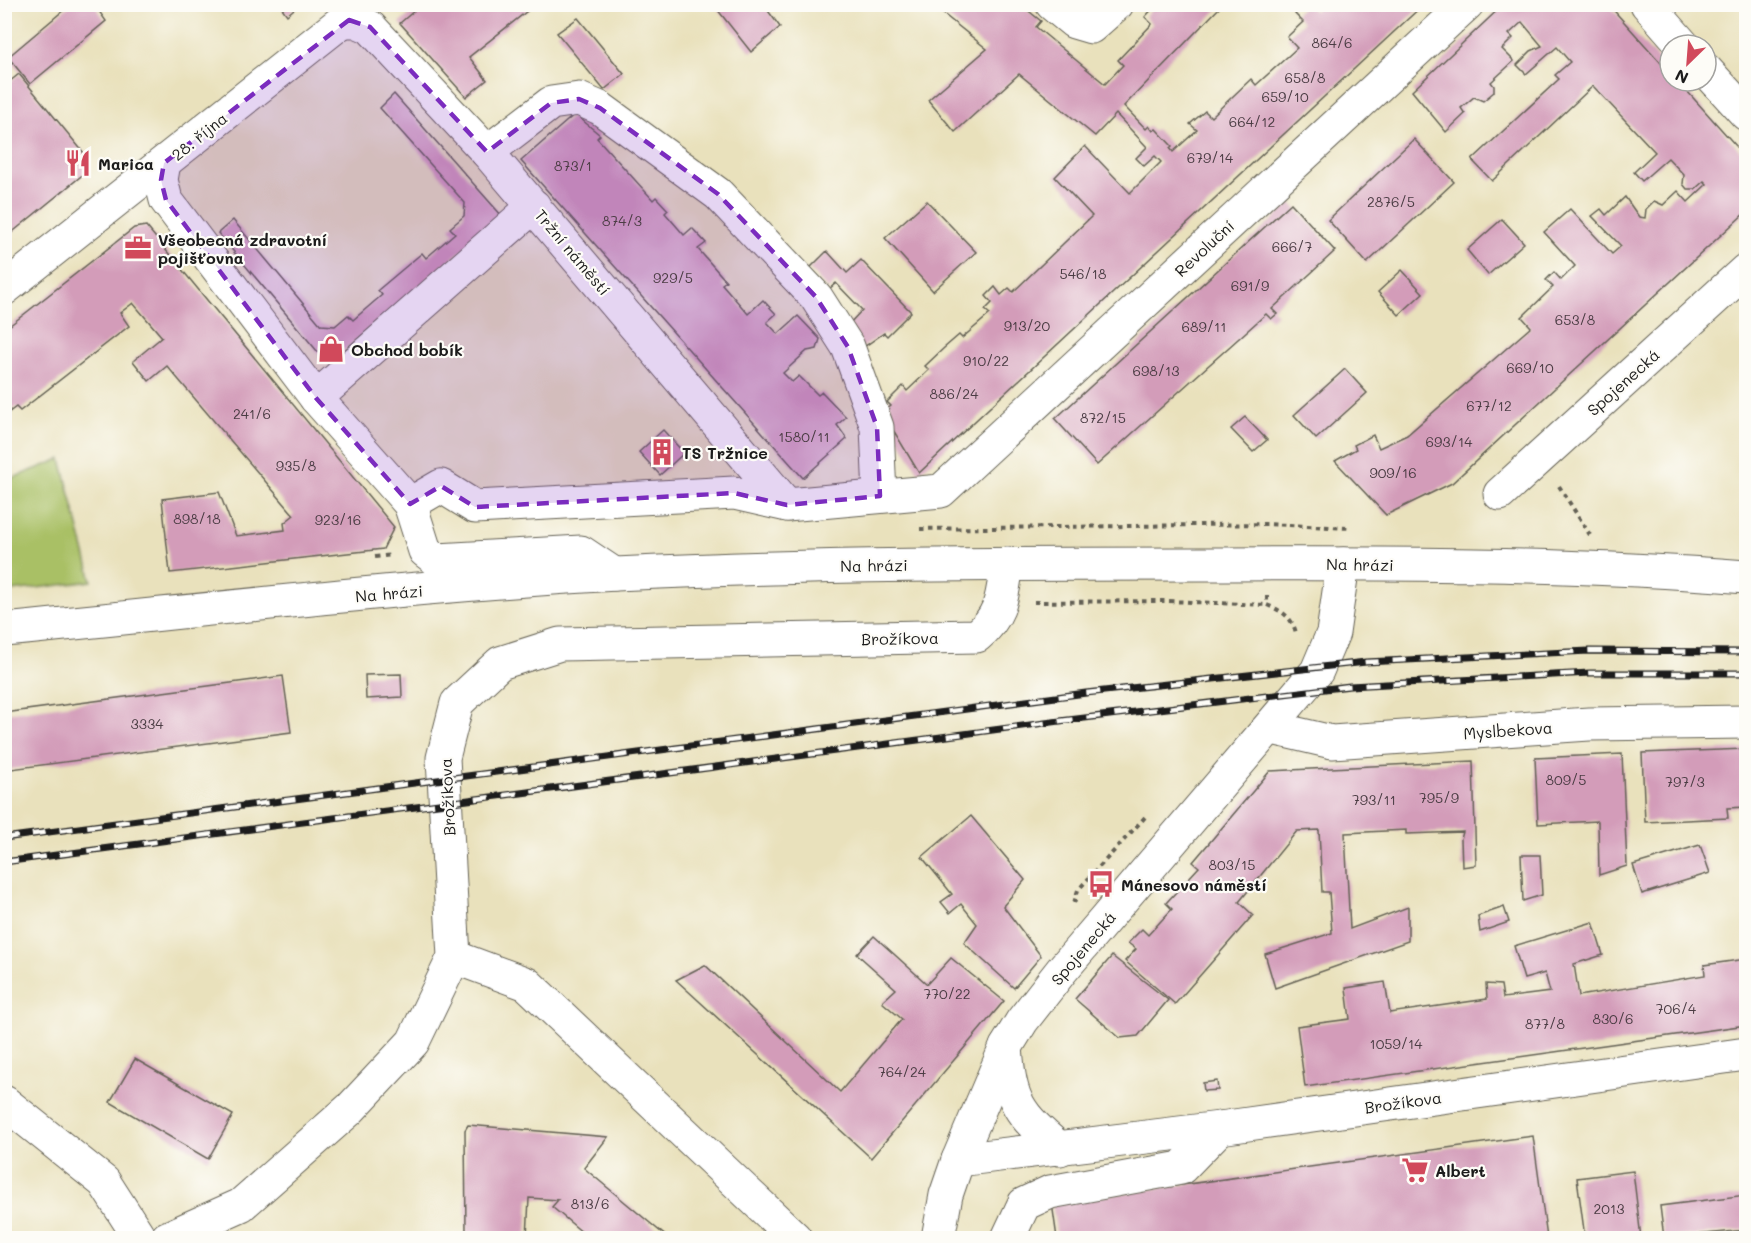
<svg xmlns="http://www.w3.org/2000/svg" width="1751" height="1243" font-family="Mali,sans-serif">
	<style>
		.green { fill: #a9c065; stroke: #626e40; stroke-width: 1.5 }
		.building { fill: #d39cb9 }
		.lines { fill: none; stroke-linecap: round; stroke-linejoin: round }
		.minor-casing { stroke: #646154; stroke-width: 35 }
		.major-casing { stroke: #646154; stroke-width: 35 }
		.path { stroke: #646154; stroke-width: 4; stroke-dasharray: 4.5 4.5; stroke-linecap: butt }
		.minor { stroke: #fff; stroke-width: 33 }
		.major { stroke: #fff; stroke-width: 33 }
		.rail-casing { stroke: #1c1c1c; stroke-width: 7 }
		.rail { stroke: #fdfcf7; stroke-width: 4.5; stroke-dasharray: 14; stroke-linecap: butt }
		.marked { fill: #7b2cbf; fill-opacity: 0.2; stroke: #7b2cbf; stroke-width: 4.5; stroke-dasharray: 12 8; stroke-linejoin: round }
		.labels { text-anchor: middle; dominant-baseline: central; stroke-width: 4.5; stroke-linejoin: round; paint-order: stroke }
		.number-label { font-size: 14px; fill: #4a3c43 }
		.street-label { font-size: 16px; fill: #1c1c1c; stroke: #fdfcf7 }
		.poi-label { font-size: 16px; font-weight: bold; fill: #1c1c1c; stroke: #fdfcf7; text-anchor: start }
	</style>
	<rect width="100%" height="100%" fill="#fdfcf7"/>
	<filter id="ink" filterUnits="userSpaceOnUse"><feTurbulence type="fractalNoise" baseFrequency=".0167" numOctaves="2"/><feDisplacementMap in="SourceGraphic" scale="12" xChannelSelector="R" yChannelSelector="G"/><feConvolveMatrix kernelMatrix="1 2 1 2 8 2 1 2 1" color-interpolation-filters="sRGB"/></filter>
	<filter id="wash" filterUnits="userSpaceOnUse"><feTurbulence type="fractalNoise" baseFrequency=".008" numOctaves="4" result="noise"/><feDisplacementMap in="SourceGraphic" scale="24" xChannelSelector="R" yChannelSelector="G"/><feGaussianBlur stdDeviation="1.35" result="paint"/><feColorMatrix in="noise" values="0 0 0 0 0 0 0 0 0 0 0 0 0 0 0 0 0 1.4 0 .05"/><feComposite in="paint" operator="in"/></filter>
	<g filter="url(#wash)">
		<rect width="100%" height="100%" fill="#e9e1bc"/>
		<!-- green -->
		<path class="green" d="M61,459l31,122 -87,11v-111z"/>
		<g id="blocks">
			<!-- building -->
			<g class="building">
				<path d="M71,4h23l12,17 -76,63 -22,-27z"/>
				<path d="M279,4h21l-13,11z"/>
				<path d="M422,4h114l-67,53 18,23 -21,17 -66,-74z"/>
				<path d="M713,4h50l17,23 -29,25z"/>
				<path d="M931,4h89l21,17 -5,6 69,57 18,-19 -5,-5 34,-36 -7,-7 12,-13h66l-99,102 22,23 3,-3 4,5 3,-2 16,17 -2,2 3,4 24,-22 -7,-6 15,-13 6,6 40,-38 5,6 41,-37 -10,-11 16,-15 -8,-8 11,-10 9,7 8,-7h101l-505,469 -36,-60 8,-7 -4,-4 16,-16 4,5 22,-21 -4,-4 19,-18 15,-13 3,3 28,-24 -5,-4 7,-7 -6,-7 9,-9 6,8 8,-7 4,4 79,-76 -37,-39 30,-31 45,47 31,-31 -6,-6 -11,10 -8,-8 11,-11 -31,-33 -21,22 -76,-62 -64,58 -27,-32 59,-51z"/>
				<path d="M1504,4h104l62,69v8h8l68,76v55l-294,271 -66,32 -51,-54 21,-12 -2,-4 19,-10 6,13 28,-13 124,-108 -9,-10 31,-30 -7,-7 8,-8 7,8 14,-14 -31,-34 26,-23 42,45 9,-8 -29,-30 9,-7 5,6 19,-18 14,20 6,1 1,-9 8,-8 9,4 15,-14 10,11 19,-18 -3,-3 -9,8h-8l-4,-5 1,-9 -16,-17 -26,23 -8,-9 21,-20 -62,-66 -101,95 -20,-21 87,-81 -4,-4 15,-13 -13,-15 -31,27 -9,-9 14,-14 11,-5 -20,-24 -13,12 4,4 -11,11 12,12 -23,21 3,4v6l-11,9 -9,-4 -13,11 4,6 -19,18 -34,-41z"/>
				<path d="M578,18l46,56 -20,16 -47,-57z"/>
				<path d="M19,74l69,84 -2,14 -82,67v-101l6,-4 -6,-7v-41z"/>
				<path d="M394,94l108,122 -174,148 -110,-131 15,-13 88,105 14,1 13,-11 5,5 29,-25 -4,-5 44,-37 4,5 29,-25 -5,-5 14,-12 1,-13 -85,-95z"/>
				<path d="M575,114l25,21 -3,3 56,62 3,-3 12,13 -3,3 19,22 8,-7 14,15 -8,6 28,32 -4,3 26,30 15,-14 13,14 -9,8 11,12 20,-18 22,23 -3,10 -10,2 -24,22 9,9 7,-6 19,19 4,-3 24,25 -9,8 10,14 -44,39 -282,-317z"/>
				<path d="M1414,139l40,43 -87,81 -39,-43z"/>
				<path d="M927,201l49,51 -43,39 -48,-53z"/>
				<path d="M1291,203l44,48 -63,58 5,5 -6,5 -5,-5 -169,151 -42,-46z"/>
				<path d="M1502,219l22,24 -36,32 -21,-25z"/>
				<path d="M146,226l248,301 -11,22 -213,24 -8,-74 57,-7 17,44 49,-6 -1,-7 10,-8 -127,-149 -18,15 -16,-20 29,-24 -29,-34 -13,10 9,13 -109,85 -4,-4 -12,9v-86l130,-102z"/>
				<path d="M827,251l20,22 14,-13 50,52 -24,24 -3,-3 -26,18 -9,-27 13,-14 -26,-27 -8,7 -19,-21z"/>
				<path d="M1402,270l21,23 -24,22 -21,-23z"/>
				<path d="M1345,369l22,24 -51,46 -22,-24z"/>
				<path d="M1245,417l22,23 -14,12 -22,-23z"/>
				<path d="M663,430l21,23 -24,22 -21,-23z"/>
				<path d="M401,674l1,23 -36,2 -1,-24z"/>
				<path d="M283,676l8,56 -287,38v-57z"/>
				<path d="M1746,749v58l-19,1 1,10 -83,4 -3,-69z"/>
				<path d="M1622,754l5,112 -28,9 -1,-54 -60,3 -3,-66z"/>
				<path d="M1473,761l3,104 -14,2 -1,-28 2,-7 -57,2v-4l-61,3 5,96 58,-22v34l-133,47 -10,-34 67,-21 -3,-41h-7l-3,-62 -22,1 -58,71 14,13 -78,89 -50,-43 11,-12 -8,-6 14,-14 6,6 24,-26 -6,-6 33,-36 -6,-5 77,-91z"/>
				<path d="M971,816l54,64 -22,26 38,50 -27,32 -50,-45 13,-19 -16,-20 -11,9 -9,-11 11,-8 -30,-37z"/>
				<path d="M1700,845l10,28 -68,21 -9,-29z"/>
				<path d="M1521,855h19l2,40 -19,6z"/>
				<path d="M1504,907l5,15 -29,10 -2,-16z"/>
				<path d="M1593,922l10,33 -29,9 5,32 126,-21 -1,-10 42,-6v66l-441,62 -8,-61 53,-7 -4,-31 39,-6 5,31 97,-14 -1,-15 15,1 2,13 47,-6 -5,-19 -21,6 -10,-33z"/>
				<path d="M874,936l53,48 24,-26 53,43 -133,157 -195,-178 29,-15 135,127 62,-73 -20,-17 14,-13 -39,-35z"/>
				<path d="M1112,956l56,44 -30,36 -18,2 -45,-39z"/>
				<path d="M135,1059l98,56 -25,44 -98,-57z"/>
				<path d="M1217,1081l1,9 -14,1 -1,-8z"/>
				<path d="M1746,1081v32h-1l-3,-31z"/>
				<path d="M468,1125l140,12 -24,31 84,70h-79l-37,-31 6,-7 -29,-2 -2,40h-67l-1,-4 7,2v-3l-1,-103z"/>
				<path d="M1533,1136l14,102h-490l-5,-35z"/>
				<path d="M1633,1171l8,67h-56l-8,-60z"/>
				<path d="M1746,1195v35l-82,8 -4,-32z"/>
			</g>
		</g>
	</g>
	<g filter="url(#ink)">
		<use href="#blocks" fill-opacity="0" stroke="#646154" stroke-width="1.5"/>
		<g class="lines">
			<defs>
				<g id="minor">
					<path d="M1052,4l22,18 17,5 26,-23"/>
					<path d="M1647,4l36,41"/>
					<path d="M343,21h13l14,6 117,125 300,353"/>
					<path d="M1706,70l40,44"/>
					<path d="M487,152l64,-49 28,-4 21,9 118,86 98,103 32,50 29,80 3,69"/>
					<path d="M164,163l-3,17 5,20 150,198 94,106 31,-18 34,21 259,-14 53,12 154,-14 526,-487"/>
					<path d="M4,289l356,-282"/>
					<path d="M316,398l218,-192"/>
					<path d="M1500,494l246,-224"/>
					<path d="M410,504l15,47 12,9 144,-8 33,22"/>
					<path d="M1272,728l60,14 257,-18 157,-2"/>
					<path d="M454,957l73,27 268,254"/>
					<path d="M1006,1047c4,56 12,66 54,102"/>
					<path d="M4,1102l100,80 36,56"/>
					<path d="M958,1160l262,-32 526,-74"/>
					<path d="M167,1238l74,-33 109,-96 63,-67 41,-85 -11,-199 14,-55 43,-40 60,-19 417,-8c26,-22 25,-41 30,-72"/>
					<path d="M938,1238l8,-43 12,-35 48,-113 16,-26 40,-51 255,-299 16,-38 10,-69"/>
					<path d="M1008,1238l16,-34 26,-12 131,-24 39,-40"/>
				</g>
				<path id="major" d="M4,630c204,-20 408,-44 612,-56 196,-10 391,-10 587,-10 181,-1 363,-1 543,13"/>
			</defs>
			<!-- minor casing -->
			<use href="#minor" class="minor-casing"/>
			<!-- major casing -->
			<use href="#major" class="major-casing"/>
			<!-- path -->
			<g class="path">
				<path d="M1559,486l31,49"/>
				<path d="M920,529l347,-5 83,4"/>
				<path d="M375,557l17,-2"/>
				<path d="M1267,596v9c15,6 25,12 29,28"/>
				<path d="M1034,602l133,-1 100,4"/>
				<path d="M1074,903l4,-13 69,-75"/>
			</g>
			<!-- minor -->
			<use href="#minor" class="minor"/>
			<!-- major -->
			<use href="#major" class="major"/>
			<defs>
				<g id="rail">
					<path d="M4,838l1082,-145 280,-31 223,-11 157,1"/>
					<path d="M4,862l1056,-141 290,-35 240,-13h156"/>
				</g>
			</defs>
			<!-- rail casing -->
			<use href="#rail" class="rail-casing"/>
			<!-- rail -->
			<use href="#rail" class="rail"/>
		</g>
	</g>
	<!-- marked area -->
	<path class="marked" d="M349,20l21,7 117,125 64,-49 28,-4 21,9 118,86 98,103 32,50 29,80 3,69 -93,9 -53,-12 -259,14 -34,-21 -31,18 -94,-106 -150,-198 -5,-20 3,-17z"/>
	<!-- icons -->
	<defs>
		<symbol id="restaurant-bare" viewBox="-9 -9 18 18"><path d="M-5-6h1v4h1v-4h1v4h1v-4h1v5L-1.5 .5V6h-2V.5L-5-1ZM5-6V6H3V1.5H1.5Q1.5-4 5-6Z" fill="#d1495b" stroke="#fdfcf7" stroke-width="2.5" paint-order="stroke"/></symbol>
		<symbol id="office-bare" viewBox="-9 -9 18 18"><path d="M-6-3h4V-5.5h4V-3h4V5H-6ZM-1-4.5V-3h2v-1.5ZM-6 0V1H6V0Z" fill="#d1495b" stroke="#fdfcf7" stroke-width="2.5" paint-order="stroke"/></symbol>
		<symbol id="shop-bare" viewBox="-9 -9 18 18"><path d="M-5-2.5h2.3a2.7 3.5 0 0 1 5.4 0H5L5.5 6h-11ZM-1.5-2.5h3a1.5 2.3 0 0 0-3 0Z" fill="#d1495b" stroke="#fdfcf7" stroke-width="2.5" paint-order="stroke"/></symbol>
		<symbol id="building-bare" viewBox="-9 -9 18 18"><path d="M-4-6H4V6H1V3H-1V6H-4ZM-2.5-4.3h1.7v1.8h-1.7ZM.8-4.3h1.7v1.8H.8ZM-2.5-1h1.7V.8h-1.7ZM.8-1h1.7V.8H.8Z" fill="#d1495b" stroke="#fdfcf7" stroke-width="2.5" paint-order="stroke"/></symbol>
		<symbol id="bus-bare" viewBox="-9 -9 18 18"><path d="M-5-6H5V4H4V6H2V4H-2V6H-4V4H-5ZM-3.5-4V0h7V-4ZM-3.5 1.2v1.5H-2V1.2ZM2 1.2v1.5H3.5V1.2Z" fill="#d1495b" stroke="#fdfcf7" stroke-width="2.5" paint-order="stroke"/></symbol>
		<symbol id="supermarket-bare" viewBox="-9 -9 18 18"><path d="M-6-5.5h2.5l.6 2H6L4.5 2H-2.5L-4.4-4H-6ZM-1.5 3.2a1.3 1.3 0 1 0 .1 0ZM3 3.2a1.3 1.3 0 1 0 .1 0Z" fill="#d1495b" stroke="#fdfcf7" stroke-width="2.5" paint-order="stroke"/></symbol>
	</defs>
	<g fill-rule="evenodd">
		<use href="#restaurant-bare" x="59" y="144" width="38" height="38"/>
		<use href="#office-bare" x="119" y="229" width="38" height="38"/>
		<use href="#shop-bare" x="312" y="330" width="38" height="38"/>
		<use href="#building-bare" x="643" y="433" width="38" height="38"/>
		<use href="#bus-bare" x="1082" y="865" width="38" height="38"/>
		<use href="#supermarket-bare" x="1396" y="1151" width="38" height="38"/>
	</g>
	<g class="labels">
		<!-- number labels -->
		<g class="number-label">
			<text x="1332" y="42">864/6</text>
			<text x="1305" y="77">658/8</text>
			<text x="1285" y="96">659/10</text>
			<text x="1252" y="121">664/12</text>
			<text x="1210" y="157">679/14</text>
			<text x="573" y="165">873/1</text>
			<text x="1391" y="201">2876/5</text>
			<text x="622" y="220">874/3</text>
			<text x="1292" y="246">666/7</text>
			<text x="1083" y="273">546/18</text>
			<text x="673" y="277">929/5</text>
			<text x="1250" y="285">691/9</text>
			<text x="1575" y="319">653/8</text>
			<text x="1027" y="325">913/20</text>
			<text x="1204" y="326">689/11</text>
			<text x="986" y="360">910/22</text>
			<text x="1530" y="367">669/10</text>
			<text x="1156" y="370">698/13</text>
			<text x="954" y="393">886/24</text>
			<text x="1489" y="405">677/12</text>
			<text x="252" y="413">241/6</text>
			<text x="1103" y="417">872/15</text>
			<text x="804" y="436">1580/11</text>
			<text x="1449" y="441">693/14</text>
			<text x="296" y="465">935/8</text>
			<text x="1393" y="472">909/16</text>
			<text x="197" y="518">898/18</text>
			<text x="338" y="519">923/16</text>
			<text x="147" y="723">3334</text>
			<text x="1566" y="779">809/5</text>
			<text x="1685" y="781">797/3</text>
			<text x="1439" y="797">795/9</text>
			<text x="1374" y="799">793/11</text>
			<text x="1232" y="864">803/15</text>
			<text x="947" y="993">770/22</text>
			<text x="1676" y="1008">706/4</text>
			<text x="1613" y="1018">830/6</text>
			<text x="1545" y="1023">877/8</text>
			<text x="1396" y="1043">1059/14</text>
			<text x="902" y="1071">764/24</text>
			<text x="590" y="1203">813/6</text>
			<text x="1609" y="1208">2013</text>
		</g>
		<!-- street labels -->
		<g class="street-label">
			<text transform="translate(199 136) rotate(-39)">28. října</text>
			<text transform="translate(1204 248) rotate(-43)">Revoluční</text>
			<text transform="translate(573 252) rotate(50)">Tržní náměstí</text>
			<text transform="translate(1623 382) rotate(-42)">Spojenecká</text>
			<text transform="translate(1360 564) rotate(1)">Na hrázi</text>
			<text transform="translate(874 565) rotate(-1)">Na hrázi</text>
			<text transform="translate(389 593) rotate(-5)">Na hrázi</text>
			<text transform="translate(900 638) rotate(-1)">Brožíkova</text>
			<text transform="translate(1508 730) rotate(-4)">Myslbekova</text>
			<text transform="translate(447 797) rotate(-93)">Brožíkova</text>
			<text transform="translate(1083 948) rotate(-50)">Spojenecká</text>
			<text transform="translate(1403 1102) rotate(-8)">Brožíkova</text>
		</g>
		<!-- poi labels -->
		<g class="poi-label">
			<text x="98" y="163">Marica</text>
			<text x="158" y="239">Všeobecná zdravotní<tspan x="158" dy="18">pojišťovna</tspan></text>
			<text x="351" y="349">Obchod bobík</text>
			<text x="682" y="452">TS Tržnice</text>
			<text x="1121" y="884">Mánesovo náměstí</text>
			<text x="1435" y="1170">Albert</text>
		</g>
	</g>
	<!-- margin -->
	<rect width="1751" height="1243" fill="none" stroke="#fdfcf7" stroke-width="24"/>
	<!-- north arrow -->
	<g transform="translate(1688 63) rotate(205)"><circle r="28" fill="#fdfcf7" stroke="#a3a29f" stroke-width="1.5"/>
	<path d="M0-4.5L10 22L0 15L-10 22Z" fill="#d1495b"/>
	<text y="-9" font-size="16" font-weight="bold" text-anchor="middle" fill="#1c1c1c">N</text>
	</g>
</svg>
